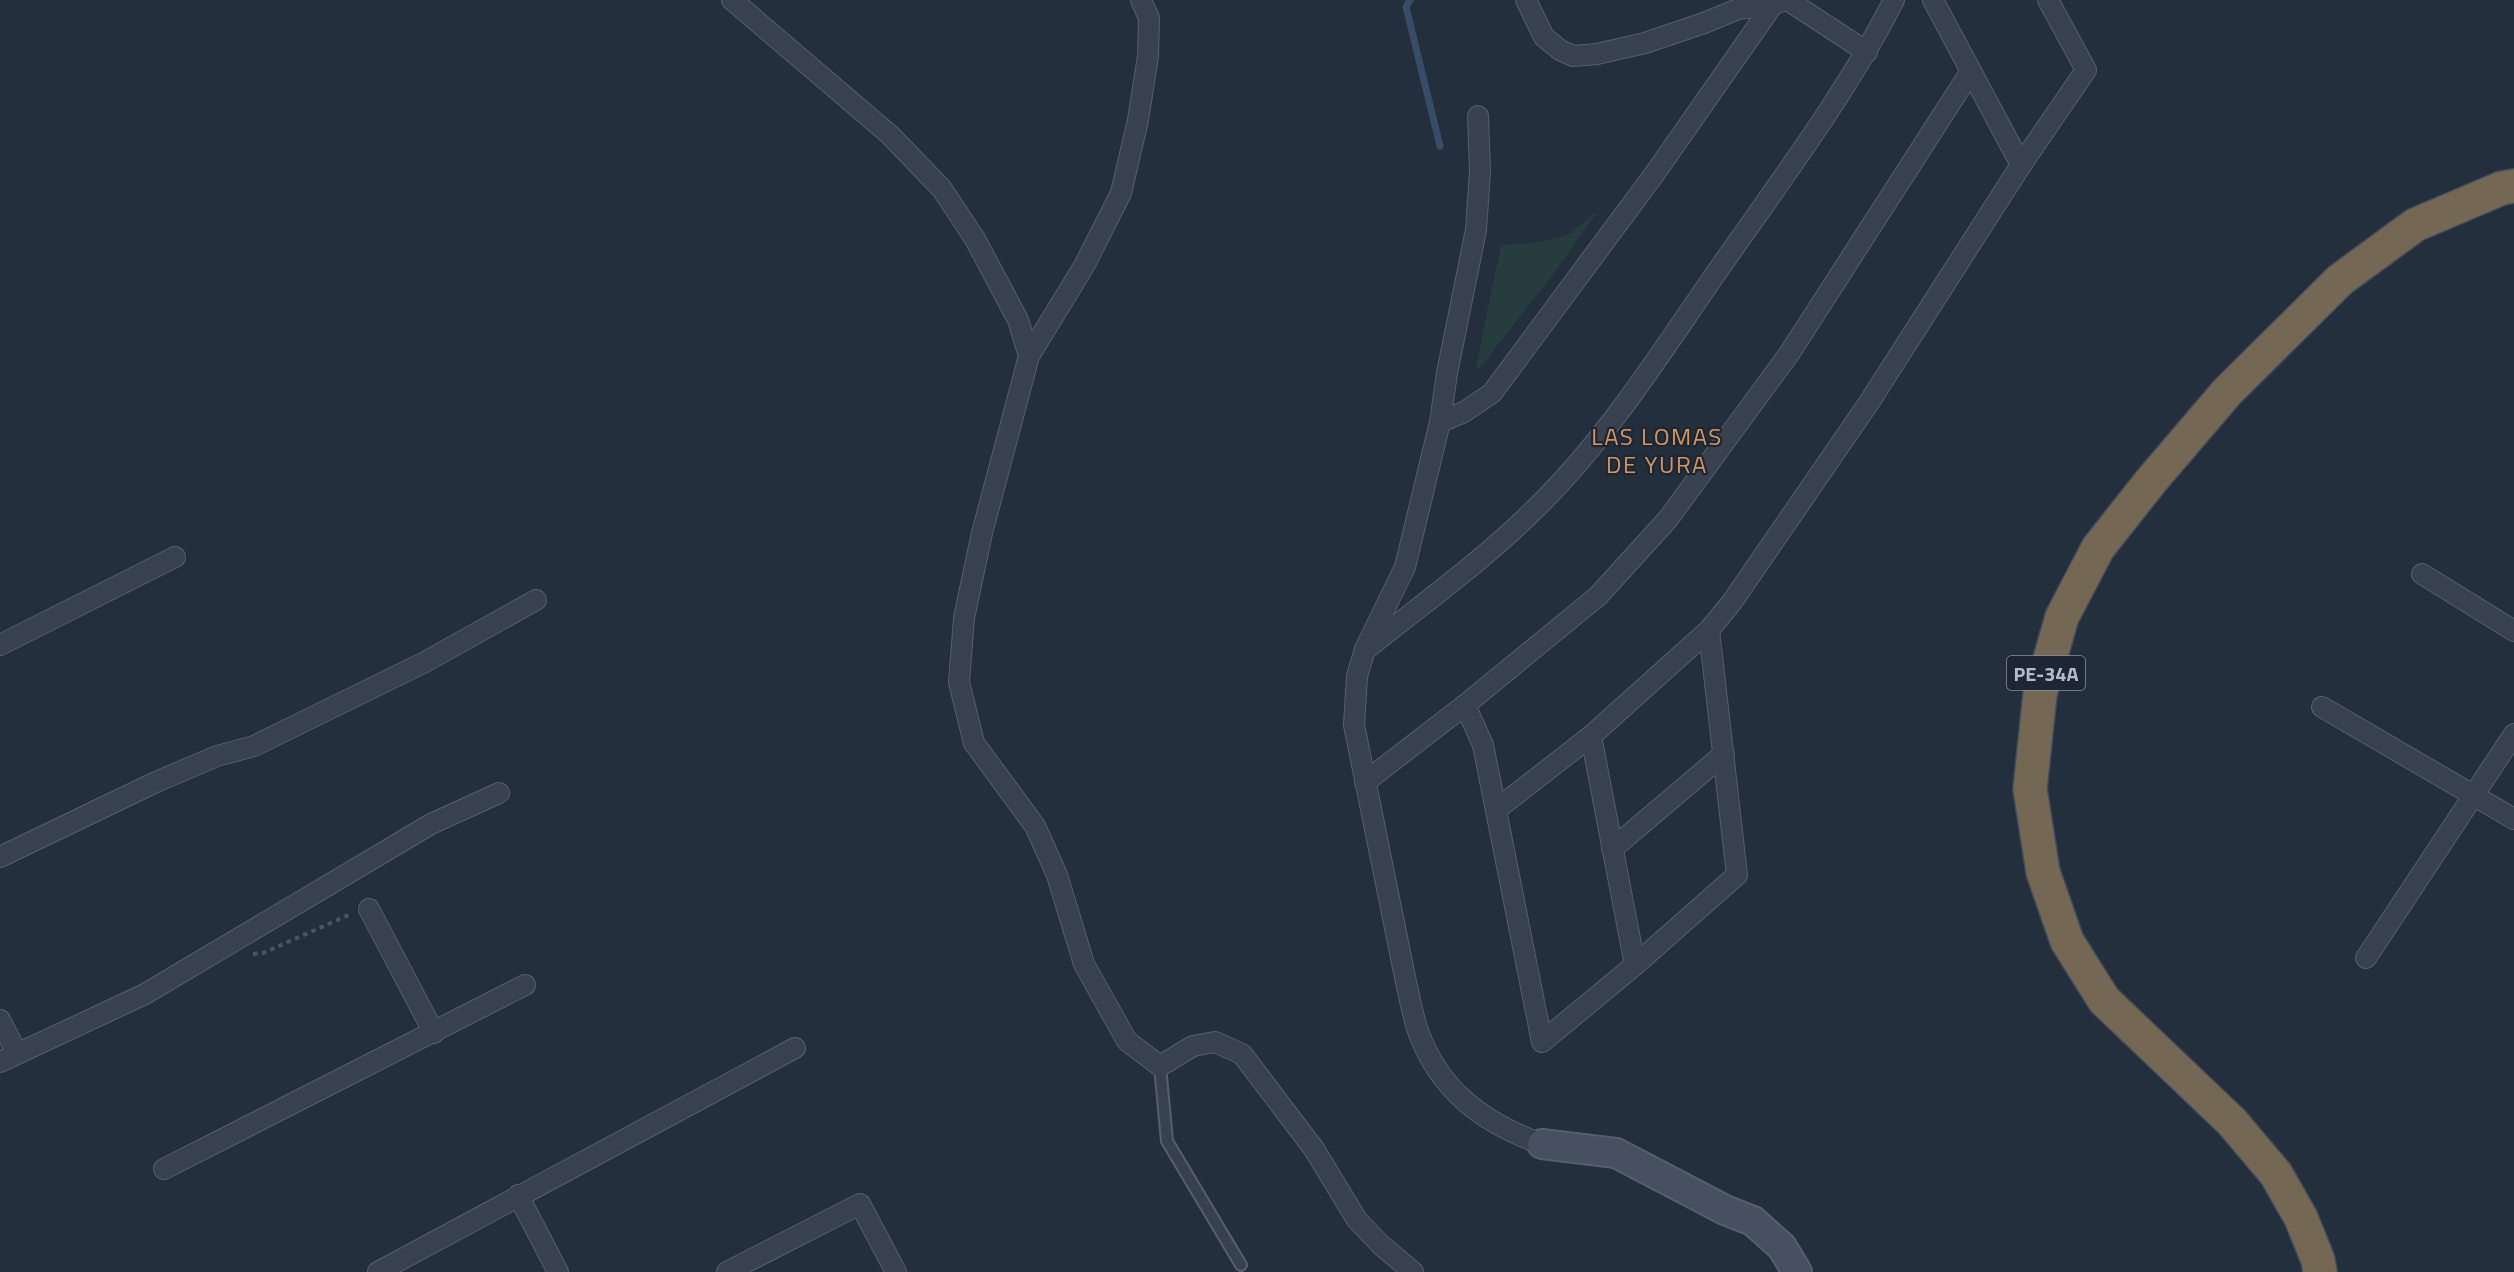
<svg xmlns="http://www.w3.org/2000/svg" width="2514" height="1272" font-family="'Titillium Web',sans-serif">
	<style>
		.green { fill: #263c3f }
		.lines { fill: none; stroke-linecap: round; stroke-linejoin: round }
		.stream { stroke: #394c67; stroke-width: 7 }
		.lane-casing { stroke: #565f6c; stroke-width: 14 }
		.street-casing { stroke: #565f6c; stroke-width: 22 }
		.secondary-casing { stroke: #565f6c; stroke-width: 32 }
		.highway-casing { stroke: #434c59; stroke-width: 36 }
		.path { stroke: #44595c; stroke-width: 4; stroke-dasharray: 4.5 4.5; stroke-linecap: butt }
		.lane { stroke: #38414e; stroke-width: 10 }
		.street { stroke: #38414e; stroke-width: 20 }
		.secondary { stroke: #465061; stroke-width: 28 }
		.highway { stroke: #746855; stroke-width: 33 }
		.labels { text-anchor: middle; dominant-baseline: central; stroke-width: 4.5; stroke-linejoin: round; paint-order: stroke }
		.shield { fill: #1d2633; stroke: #878f9c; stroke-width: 1.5 }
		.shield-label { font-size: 20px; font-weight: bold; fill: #b4bcc9 }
		.quarter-label { font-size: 24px; letter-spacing: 1.5px; fill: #d59563; stroke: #1d2633 }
	</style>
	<rect width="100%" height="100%" fill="#242f3e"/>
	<!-- green -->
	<path class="green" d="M1598,211l-44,62 -75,96 -3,-3 25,-121 31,-2 34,-7z"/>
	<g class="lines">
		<!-- stream -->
		<path class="stream" d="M1410,0l-4,7 34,139"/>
		<defs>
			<path id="lane" d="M1160,1066l7,75 74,124"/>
			<g id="street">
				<path d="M732,0l158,135 52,54 33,50 43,81 11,36 -47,177 -18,85 -5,64 15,61 61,83 22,49 27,89 43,77 33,25 33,-20 22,-4 27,12 72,95 43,71 24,25 32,27"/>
				<path d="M1526,0l18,37 16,13 13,6 24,-2 48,-11 59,-20 34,-14 35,-4 9,-4h7l78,51"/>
				<path d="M1933,0l88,165"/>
				<path d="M1478,116l2,55 -4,59 -29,143 -7,49 -35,145 -40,82 -8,27 -3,49 53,262c3,13 6,28 10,41 21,62 66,95 125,116"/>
				<path d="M1029,356l55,-90 37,-73 17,-73 10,-64 1,-38 -8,-18"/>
				<path d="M1440,422l24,-10 28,-19 161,-217 123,-176"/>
				<path d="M2422,574l92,57"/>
				<path d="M0,645l175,-88"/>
				<path d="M1369,647c56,-45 116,-88 167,-139 73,-71 127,-159 185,-242 60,-86 125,-172 173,-266"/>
				<path d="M1465,705l18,40 59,297 93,-77 102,-90 -28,-245"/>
				<path d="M2322,707l192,112"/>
				<path d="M1591,736l44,229"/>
				<path d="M1365,782l100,-77 133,-109 70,-77 121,-165 182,-283"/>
				<path d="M1497,809l94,-73 118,-106 23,-28 136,-198 153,-239 65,-95 -38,-70"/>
				<path d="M1612,849l112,-95"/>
				<path d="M0,857l156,-75 61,-26 37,-10 171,-84 111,-62"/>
				<path d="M369,909l65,124"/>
				<path d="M2366,958l148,-224"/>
				<path d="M0,1020l17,33"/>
				<path d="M0,1062l145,-68 286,-170 68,-31"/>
				<path d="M164,1169l361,-184"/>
				<path d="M518,1195l40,77"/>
				<path d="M378,1272l417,-224"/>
				<path d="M727,1272l133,-68 36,68"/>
			</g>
			<path id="secondary" d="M1542,1144l74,9 109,57 28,11 29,26 15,25"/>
			<path id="highway" d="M2320,1272l-2,-12 -17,-42 -25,-44 -44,-52 -128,-122 -37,-59 -24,-69 -13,-83 10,-95 22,-77 36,-69 53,-67 76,-89 113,-112 75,-55 87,-37 12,-2"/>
		</defs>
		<!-- lane casing -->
		<use href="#lane" class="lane-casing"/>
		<!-- street casing -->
		<use href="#street" class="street-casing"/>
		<!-- secondary casing -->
		<use href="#secondary" class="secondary-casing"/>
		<!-- highway casing -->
		<use href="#highway" class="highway-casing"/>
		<!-- path -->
		<path class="path" d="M253,954l10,-1 88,-39"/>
		<!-- lane -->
		<use href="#lane" class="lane"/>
		<!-- street -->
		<use href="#street" class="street"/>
		<!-- secondary -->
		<use href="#secondary" class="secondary"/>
		<!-- highway -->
		<use href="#highway" class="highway"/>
	</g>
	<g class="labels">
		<!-- shield labels -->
		<rect class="shield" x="2007" y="656" width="78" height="34" rx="4.5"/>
		<g class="shield-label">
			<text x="2046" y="673">PE-34A</text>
		</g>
		<!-- quarter labels -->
		<g class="quarter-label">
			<text x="1657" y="436">LAS LOMAS<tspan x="1657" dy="28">DE YURA</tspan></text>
		</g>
	</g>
</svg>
